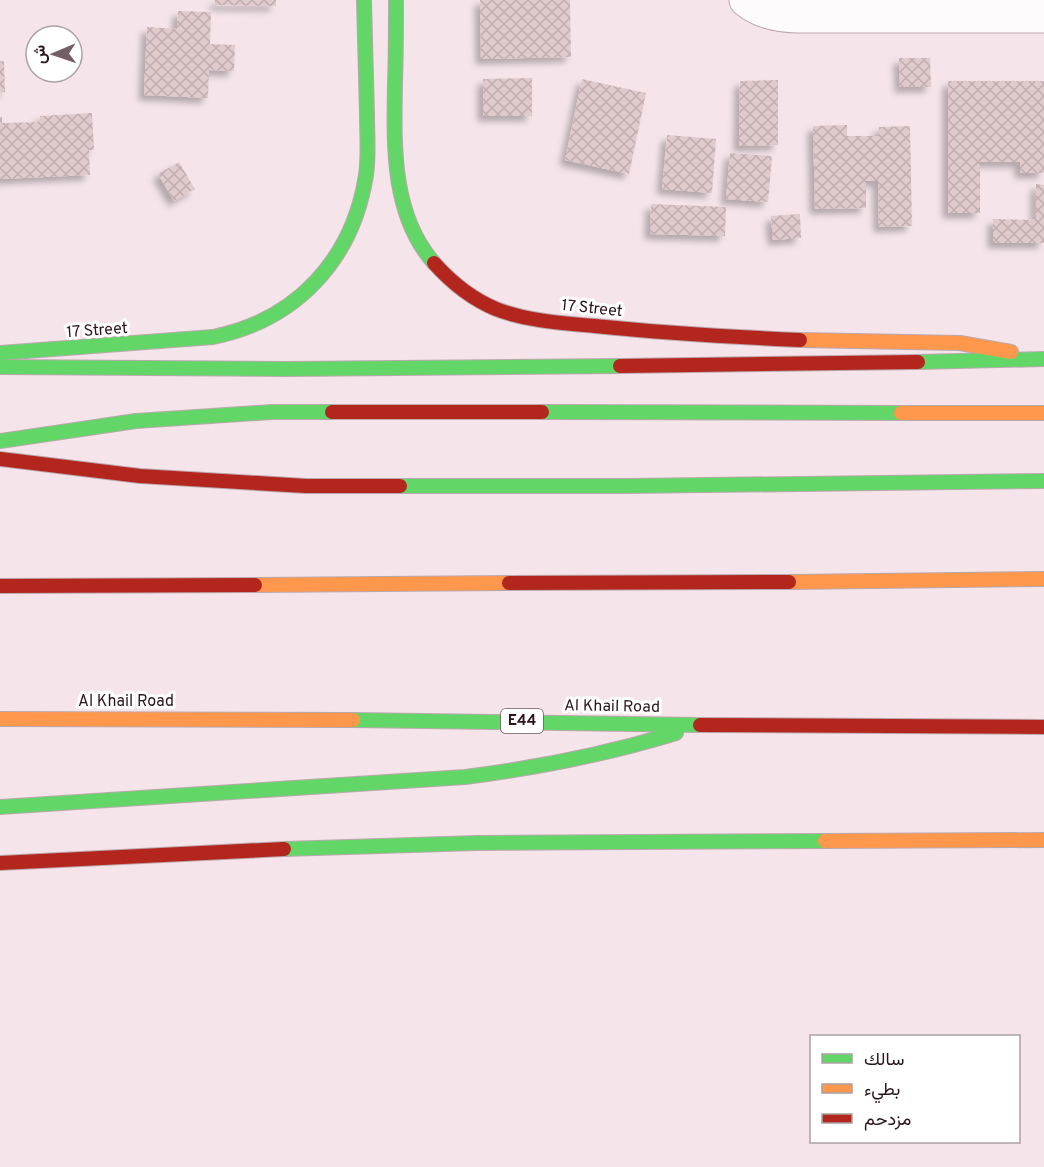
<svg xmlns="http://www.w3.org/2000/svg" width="1044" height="1167" font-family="Overpass,Vazirmatn,sans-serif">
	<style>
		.building { fill: url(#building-cross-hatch); filter: url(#shadow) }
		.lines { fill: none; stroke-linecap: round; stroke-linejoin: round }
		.street-casing { stroke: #bba8ae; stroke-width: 35 }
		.fast-casing { stroke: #bba8ae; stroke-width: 16 }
		.slow-casing { stroke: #bba8ae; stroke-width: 16 }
		.jam-casing { stroke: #bba8ae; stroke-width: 16 }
		.street { stroke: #fefbfc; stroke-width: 33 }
		.fast { stroke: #63d668; stroke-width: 14 }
		.slow { stroke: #ff974d; stroke-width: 14 }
		.jam { stroke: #b3261e; stroke-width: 14 }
		.labels { text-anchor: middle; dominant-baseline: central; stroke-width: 6; stroke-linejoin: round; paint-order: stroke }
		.shield { fill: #fff; stroke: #6b5b60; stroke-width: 1.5 }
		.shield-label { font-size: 15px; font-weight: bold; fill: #2c151c }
		.street-label { font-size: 16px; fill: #2c151c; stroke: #fff }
	</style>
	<defs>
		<pattern id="building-cross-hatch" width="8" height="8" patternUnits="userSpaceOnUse" patternTransform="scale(1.5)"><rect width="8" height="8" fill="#dfcacc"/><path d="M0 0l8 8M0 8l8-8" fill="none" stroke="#c0adaf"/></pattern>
		<filter id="shadow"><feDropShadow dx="-5.5" dy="5.5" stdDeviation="3" flood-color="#0004"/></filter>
	</defs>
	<rect width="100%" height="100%" fill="#f5e5ea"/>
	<!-- building -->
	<g class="building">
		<path d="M215,0h61v6l-61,-1z"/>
		<path d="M480,0h90l1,57 -90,2z"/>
		<path d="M178,11l33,1 -1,32 25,1 -1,26 -25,-1 -1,28 -64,-3 3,-68 30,2z"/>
		<path d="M899,58h31l1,29h-31z"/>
		<path d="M0,61h4l1,31h-5z"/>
		<path d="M532,78v38h-49v-37z"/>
		<path d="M582,79l64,14 -17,81 -64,-14z"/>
		<path d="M778,80v65l-39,1 1,-65z"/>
		<path d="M948,81h96v92h-24v-11h-40v51h-32z"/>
		<path d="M92,113l2,37h-5l1,25 -90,4v-62h2v6l38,-1v-6z"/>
		<path d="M847,125v11h32v-9l31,-1 2,100 -33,1 -1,-46h-12v27l-51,1 -2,-83z"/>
		<path d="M667,135l49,4 -4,54 -50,-4z"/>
		<path d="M730,153l42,3 -4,46 -42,-3z"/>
		<path d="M179,162l16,27 -21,12 -16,-27z"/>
		<path d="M1036,184l8,1v58h-51v-24l43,1z"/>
		<path d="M651,204l75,3 -1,29 -75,-2z"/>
		<path d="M800,214l1,24 -28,2 -2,-24z"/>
	</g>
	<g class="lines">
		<defs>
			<path id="street" d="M746,0c15,12 31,15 50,16h248"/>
			<g id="fast">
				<path d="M396,0c0,28 0,55 -1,83 -1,61 -4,131 39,180"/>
				<path d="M0,353l213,-16c84,-17 140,-78 153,-162 3,-20 1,-40 1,-60 -1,-38 -2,-77 -3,-115"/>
				<path d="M918,362l126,-3"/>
				<path d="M0,367l286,2 334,-3"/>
				<path d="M542,412l359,1"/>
				<path d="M0,441l136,-20 136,-9h60"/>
				<path d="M400,486h228l416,-5"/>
				<path d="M353,720l347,5"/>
				<path d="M0,807l465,-30c72,-9 142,-23 211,-44"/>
				<path d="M284,849l193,-6 348,-2"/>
			</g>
			<g id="slow">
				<path d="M800,340l160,3 51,9"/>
				<path d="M901,413h143"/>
				<path d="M789,582l255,-3"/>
				<path d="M255,585l254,-2"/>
				<path d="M0,719l353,1"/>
				<path d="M825,841l219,-1"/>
			</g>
			<g id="jam">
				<path d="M434,263c17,19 38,36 62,46 31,12 66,14 99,17 68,7 137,11 205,14"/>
				<path d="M620,366l298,-4"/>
				<path d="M332,412h210"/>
				<path d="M0,459l140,17 166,10h94"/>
				<path d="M509,583l280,-1"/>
				<path d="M0,586l255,-1"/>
				<path d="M700,725l344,2"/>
				<path d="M0,863l284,-14"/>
			</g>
		</defs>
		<!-- street casing -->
		<use href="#street" class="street-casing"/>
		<!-- fast casing -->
		<use href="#fast" class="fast-casing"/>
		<!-- slow casing -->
		<use href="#slow" class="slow-casing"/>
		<!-- jam casing -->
		<use href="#jam" class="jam-casing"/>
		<!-- street -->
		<use href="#street" class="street"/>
		<!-- fast -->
		<use href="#fast" class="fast"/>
		<!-- slow -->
		<use href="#slow" class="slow"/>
		<!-- jam -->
		<use href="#jam" class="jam"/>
	</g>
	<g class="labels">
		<!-- shield labels -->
		<rect class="shield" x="501" y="709" width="42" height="24" rx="4.5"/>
		<g class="shield-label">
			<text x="522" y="721">E44</text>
		</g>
		<!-- street labels -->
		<g class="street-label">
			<text transform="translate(592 309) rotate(6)">17 Street</text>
			<text transform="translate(97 331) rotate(-4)">17 Street</text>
			<text x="126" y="702">Al Khail Road</text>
			<text transform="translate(612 707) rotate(1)">Al Khail Road</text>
		</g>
	</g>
	<!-- legend -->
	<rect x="810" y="1035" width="210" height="108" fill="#ffffff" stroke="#aba1a4" stroke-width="1.5"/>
	<rect x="822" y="1054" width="30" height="9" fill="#63d668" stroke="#aba1a4" stroke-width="1.5"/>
	<text x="864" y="1065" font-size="18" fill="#2c151c">سالك</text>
	<rect x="822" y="1084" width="30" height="9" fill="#ff974d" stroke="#aba1a4" stroke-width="1.5"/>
	<text x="864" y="1095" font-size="18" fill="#2c151c">بطيء</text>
	<rect x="822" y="1114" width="30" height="9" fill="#b3261e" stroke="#aba1a4" stroke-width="1.5"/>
	<text x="864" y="1125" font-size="18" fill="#2c151c">مزدحم</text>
	<!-- north arrow -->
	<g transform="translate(54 54) rotate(268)"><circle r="28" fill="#ffffff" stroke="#aba1a4" stroke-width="1.5"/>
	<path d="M0-4.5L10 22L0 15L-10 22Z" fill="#725e64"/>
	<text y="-9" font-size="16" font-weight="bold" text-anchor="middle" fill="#2c151c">ش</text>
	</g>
</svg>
